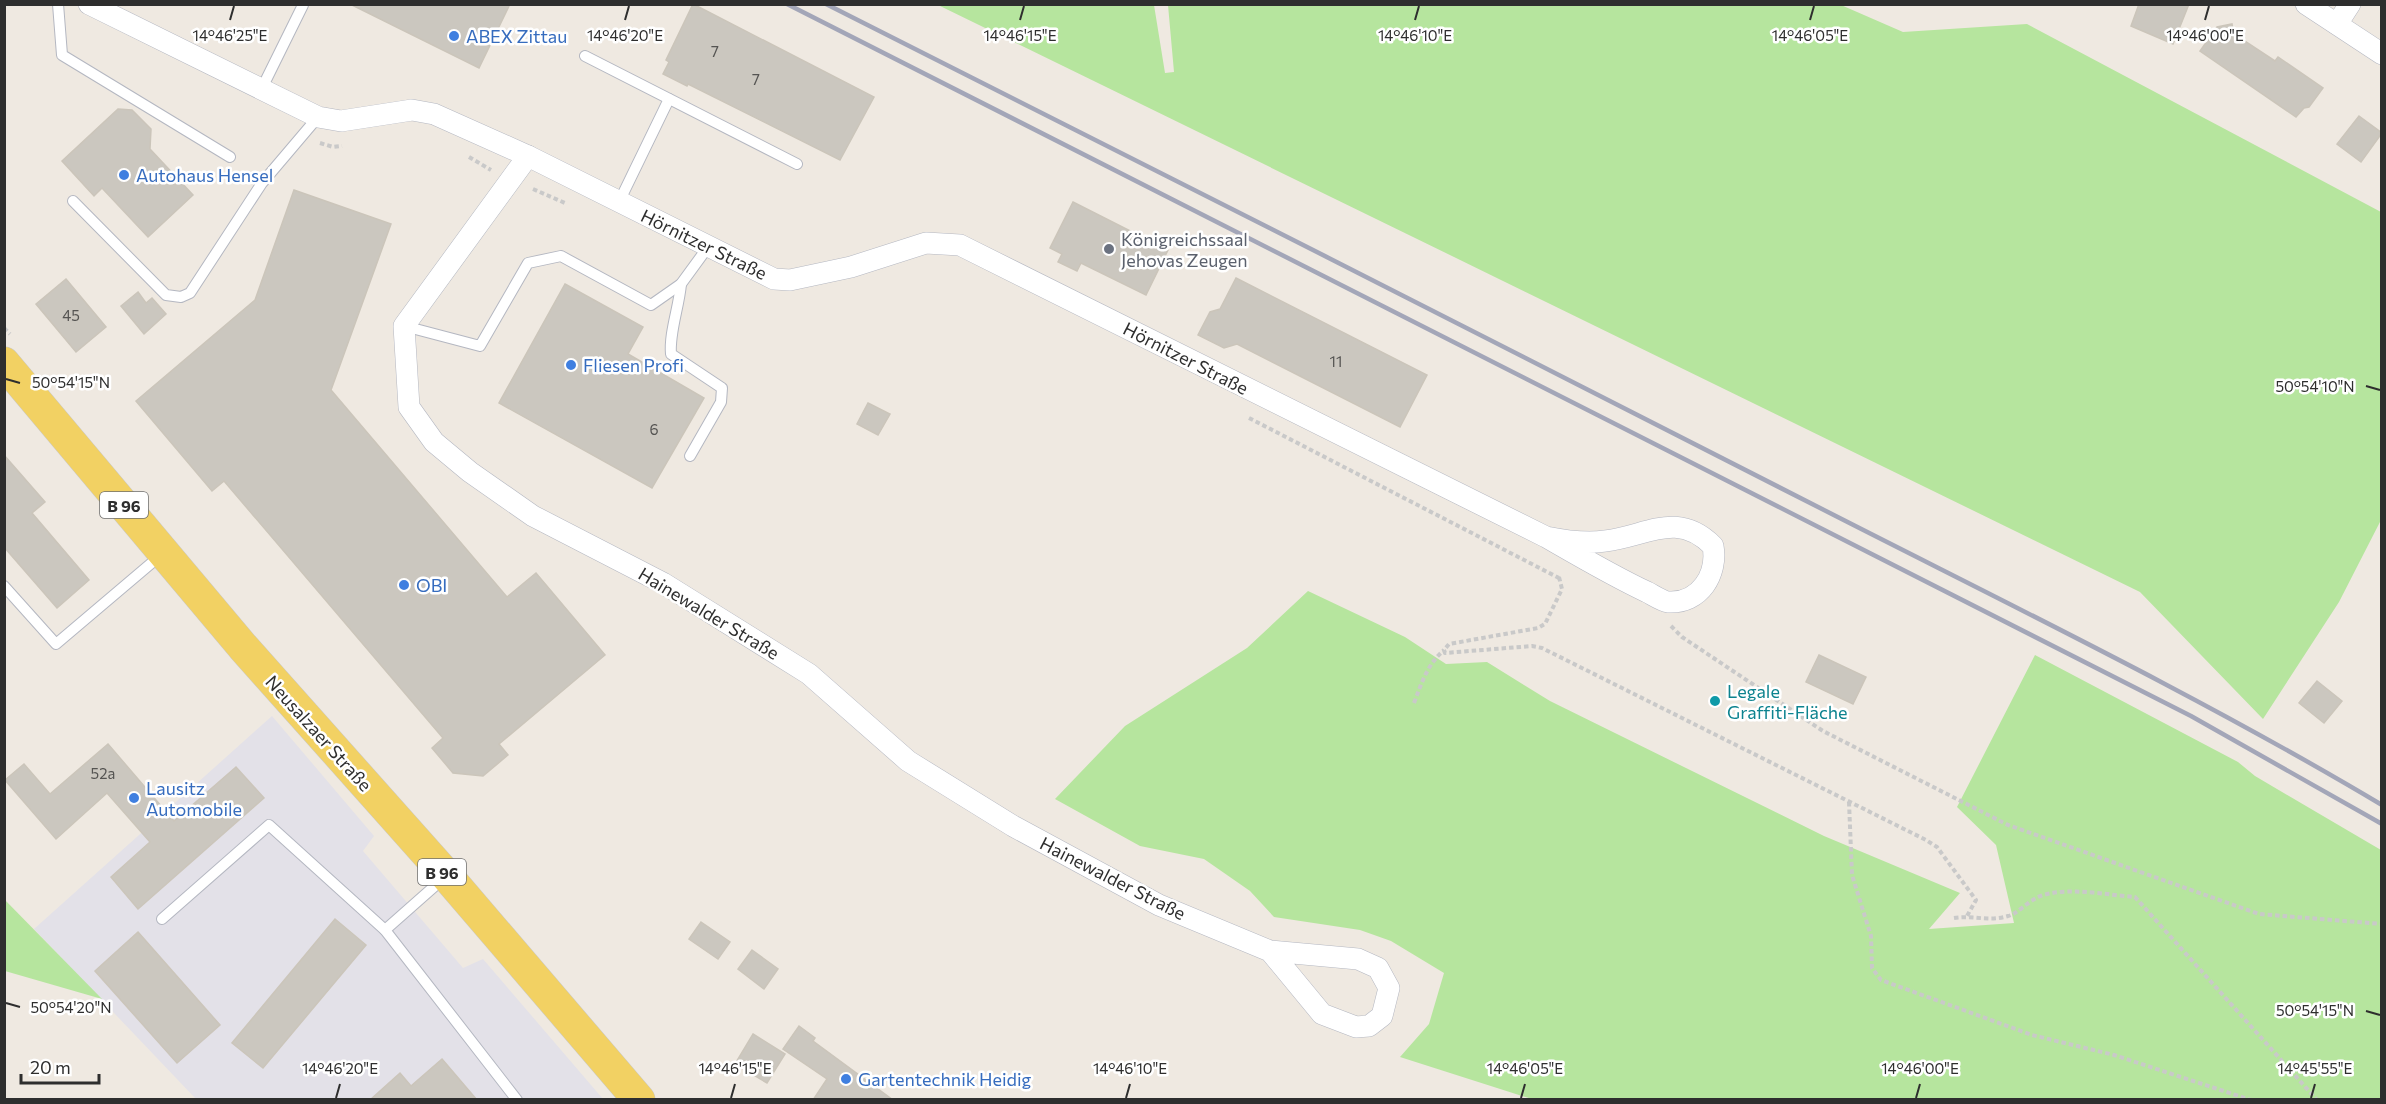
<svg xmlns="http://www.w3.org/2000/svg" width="2386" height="1104" font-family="Commissioner,sans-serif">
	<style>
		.industrial { fill: #e3e1e8 }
		.green { fill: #b6e59e }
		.building { fill: #cbc7bf; stroke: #cbc5ba; stroke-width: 1.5 }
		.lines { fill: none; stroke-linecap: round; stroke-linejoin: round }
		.lane-casing { stroke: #b4b7c1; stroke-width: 12 }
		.street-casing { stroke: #b4b7c1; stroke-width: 22 }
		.primary-casing { stroke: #c9c9c9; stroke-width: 33 }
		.path { stroke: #c9c9c9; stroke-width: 4; stroke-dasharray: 4.5 3; stroke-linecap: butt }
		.lane { stroke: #fff; stroke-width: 10 }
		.street { stroke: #fff; stroke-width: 21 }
		.primary { stroke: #f2d163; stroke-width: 32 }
		.rail { stroke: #a3a6b8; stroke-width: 4.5 }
		.ticks { fill: none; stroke: #2e2e2e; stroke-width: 2 }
		.shop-dot { fill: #3f7fe0; stroke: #fff; stroke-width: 2 }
		.worship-dot { fill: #6b7280; stroke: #fff; stroke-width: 2 }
		.culture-dot { fill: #0f9aa8; stroke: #fff; stroke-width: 2 }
		.labels { text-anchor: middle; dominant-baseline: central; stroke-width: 5; stroke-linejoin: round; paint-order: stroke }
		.number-label { font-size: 15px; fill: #555452 }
		.shield { fill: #fff; stroke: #6d6d6d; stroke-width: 1.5 }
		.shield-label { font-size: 16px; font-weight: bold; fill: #2e2e2e }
		.shop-label { font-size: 18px; fill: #366cbe; stroke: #fff; text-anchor: start }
		.worship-label { font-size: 18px; fill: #5b616d; stroke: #fff; text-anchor: start }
		.street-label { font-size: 18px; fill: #2e2e2e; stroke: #fff }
		.culture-label { font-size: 18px; fill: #0d838f; stroke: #fff; text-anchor: start }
		.ticks-label { font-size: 15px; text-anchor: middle; fill: #2e2e2e; stroke: #fff; stroke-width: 5; stroke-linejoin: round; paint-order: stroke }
	</style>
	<rect width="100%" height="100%" fill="#efe9e1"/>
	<!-- industrial -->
	<path class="industrial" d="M272,716l102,120 -11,15 100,117 20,-9 120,140h-407l-162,-170z"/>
	<!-- green -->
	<g class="green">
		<path d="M1841,5l62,27 124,-8 354,188v308l-42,82 -76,117 -123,-127 -1202,-587h216l11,68 9,-1 -6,-67z"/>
		<path d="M1308,591l97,46 41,27 41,-2 63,39 274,135 136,57 -31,36 85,-6 -18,-78 -39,-38 78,-152 203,107 17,14 126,74v249l-846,1 -135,-43 29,-33 15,-51 -53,-32 -31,-11 -86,-13 -24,-26 -46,-32 -64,-13 -85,-47 70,-73 122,-78z"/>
		<path d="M4,899l98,100 -97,-28z"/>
	</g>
	<!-- building -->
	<g class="building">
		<path d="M350,4h160l-31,64z"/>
		<path d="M693,4l181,93 -34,63 -152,-76 -1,2 -24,-12 6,-12 -3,-2z"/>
		<path d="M2139,4h50l-16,40 -42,-18z"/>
		<path d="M2232,24l2,10 41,27 3,-4 45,31 -14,19 -5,1 -8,9 -96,-66 17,-24z"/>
		<path d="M118,109l14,1 19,19 -1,20 43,46 -45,42 -46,-49 -8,8 -32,-35z"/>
		<path d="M2359,116l23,17 -21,29 -24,-18z"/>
		<path d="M294,190l97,34 -60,166 176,207 29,-24 69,82 -106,89 9,11 -25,21 -30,-3 -21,-25 11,-10 -219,-257 -12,10 -76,-90 119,-101z"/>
		<path d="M1073,202l95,48 -22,45 -65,-32 -4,8 -19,-9 4,-8 -12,-6z"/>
		<path d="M1236,278l191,97 -27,52 -163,-83 -13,4 -26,-13 12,-23 10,-3z"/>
		<path d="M66,279l40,48 -30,25 -40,-48z"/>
		<path d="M565,284l78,43 -15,27 76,44 -52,90 -153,-85z"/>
		<path d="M138,292l8,11 6,-5 14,16 -22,20 -23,-28z"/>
		<path d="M868,403l22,11 -12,21 -21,-11z"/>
		<path d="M4,455l41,47 -13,11 57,67 -32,28 -53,-61z"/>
		<path d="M1819,655l47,22 -13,27 -47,-22z"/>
		<path d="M2317,681l25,20 -18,22 -25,-20z"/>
		<path d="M108,744l66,77 62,-54 28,31 -126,111 -27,-32 39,-35 -43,-49 -51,46 -51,-59 19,-16 26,30z"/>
		<path d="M335,919l31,26 -103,123 -31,-25z"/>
		<path d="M701,922l29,20 -12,17 -29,-20z"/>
		<path d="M138,932l82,93 -43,38 -82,-92z"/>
		<path d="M752,950l26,19 -14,20 -26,-20z"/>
		<path d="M799,1026l16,12 -2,3 80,59h-80l14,-21 -44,-30z"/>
		<path d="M753,1034l32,20 -18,29 -32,-19z"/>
		<path d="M442,1059l35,41h-107l30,-27 11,13z"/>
	</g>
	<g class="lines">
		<defs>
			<g id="lane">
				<path d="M58,4l4,51 168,102"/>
				<path d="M585,56l212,108"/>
				<path d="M261,90l42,-85"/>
				<path d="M73,201l93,94 15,2 9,-4 72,-110 56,-66"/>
				<path d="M619,202l50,-103"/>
				<path d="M681,284c-2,23 -12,49 -10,70l51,34 -1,14 -31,54"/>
				<path d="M404,326l76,20 48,-83 33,-7 90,49 30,-21 27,-37"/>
				<path d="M4,586l52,58 105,-89"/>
				<path d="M162,919l107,-94 116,105 132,170"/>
				<path d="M385,930l60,-53"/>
			</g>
			<g id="street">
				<path d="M89,4l229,113 23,4 71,-11 22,4 94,42 246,123 16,1 61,-13 75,-24 34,2 586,292c33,19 67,39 101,55 6,3 15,9 21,10 32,2 50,-28 45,-56 -36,-36 -66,-10 -108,-5 -20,3 -39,0 -59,-4"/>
				<path d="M2306,4l76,50"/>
				<path d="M2337,24l13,-20"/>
				<path d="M528,156l-124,170 5,81 25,35 36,30 63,44 130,67 146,91 99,87 105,65 146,79 111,46 88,8 20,9 11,20 -7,28 -13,10 -13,1 -34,-13 -52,-63"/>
			</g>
			<path id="primary" d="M4,363l239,284 204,229 192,224"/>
		</defs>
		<!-- lane casing -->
		<use href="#lane" class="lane-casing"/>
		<!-- street casing -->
		<use href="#street" class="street-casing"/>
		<!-- primary casing -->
		<use href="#primary" class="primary-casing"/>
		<!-- path -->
		<g class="path">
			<path d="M320,143l13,4 9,-1"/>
			<path d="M469,157l22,13"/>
			<path d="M533,189l32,14"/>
			<path d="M4,328l6,6"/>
			<path d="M1249,418l310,160"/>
			<path d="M1559,577l3,12 -17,35 -7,4 -89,16 -5,6 1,3 87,-7 10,2 384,192 11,7 39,53 -9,16"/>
			<path d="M1671,626l11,11 141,94 185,94 251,89 123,10"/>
			<path d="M1414,703c8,-21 13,-38 30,-53"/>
			<path d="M1849,802l3,73 19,61 1,32 9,12 151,55 82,20 137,45"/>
			<path d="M1954,918c19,-3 35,4 54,-2 10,-2 20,-16 35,-21 29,-8 63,0 92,2l182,203"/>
		</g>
		<!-- lane -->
		<use href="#lane" class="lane"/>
		<!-- street -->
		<use href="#street" class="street"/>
		<!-- primary -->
		<use href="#primary" class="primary"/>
		<!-- rail -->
		<g class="rail">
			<path d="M787,4l1404,712 191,108"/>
			<path d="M826,4c332,168 665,335 996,505 188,96 379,188 560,296"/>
		</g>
	</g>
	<!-- ticks -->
	<path class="ticks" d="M230,20l4,-14M625,20l4,-14M1020,20l4,-14M1415,20l4,-14M1810,20l4,-14M2205,20l4,-14M6,379l14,4M2366,386l14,4M6,1003l14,4M2366,1011l14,4M336,1098l4,-14M731,1098l4,-14M1126,1098l4,-14M1521,1098l4,-14M1916,1098l4,-14M2311,1098l4,-14"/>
	<!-- markers -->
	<g class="shop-dot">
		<circle cx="454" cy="36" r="6"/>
		<circle cx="124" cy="175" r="6"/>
		<circle cx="571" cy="365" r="6"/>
		<circle cx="404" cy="585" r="6"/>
		<circle cx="134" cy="798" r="6"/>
		<circle cx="846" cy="1079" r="6"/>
	</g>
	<circle class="worship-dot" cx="1109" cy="249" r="6"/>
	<circle class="culture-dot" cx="1715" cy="701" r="6"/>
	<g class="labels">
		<!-- number labels -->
		<g class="number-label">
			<text x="715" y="51">7</text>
			<text x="756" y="79">7</text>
			<text x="71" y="315">45</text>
			<text x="1336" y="361">11</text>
			<text x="654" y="429">6</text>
			<text x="103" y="773">52a</text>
		</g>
		<!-- shield labels -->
		<g class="shield">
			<rect x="100" y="492" width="48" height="26" rx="4.5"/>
			<rect x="418" y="859" width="48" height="26" rx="4.5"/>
		</g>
		<g class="shield-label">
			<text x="124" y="505">B 96</text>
			<text x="442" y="872">B 96</text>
		</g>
		<!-- shop labels -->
		<g class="shop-label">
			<text x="466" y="36">ABEX Zittau</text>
			<text x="136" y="175">Autohaus Hensel</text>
			<text x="583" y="365">Fliesen Profi</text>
			<text x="416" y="585">OBI</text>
			<text x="146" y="788">Lausitz<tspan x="146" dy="21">Automobile</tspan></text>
			<text x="858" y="1079">Gartentechnik Heidig</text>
		</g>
		<!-- worship labels -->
		<g class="worship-label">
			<text x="1121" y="239">Königreichssaal<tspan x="1121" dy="21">Jehovas Zeugen</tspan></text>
		</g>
		<!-- street labels -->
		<g class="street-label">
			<text transform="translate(704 244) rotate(26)">Hörnitzer Straße</text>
			<text transform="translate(1186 358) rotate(27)">Hörnitzer Straße</text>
			<text transform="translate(709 613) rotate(31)">Hainewalder Straße</text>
			<text transform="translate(319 733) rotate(48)">Neusalzaer Straße</text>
			<text transform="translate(1113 878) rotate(27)">Hainewalder Straße</text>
		</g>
		<!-- culture labels -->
		<g class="culture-label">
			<text x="1727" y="691">Legale<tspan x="1727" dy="21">Graffiti-Fläche</tspan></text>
		</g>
	</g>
	<g class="ticks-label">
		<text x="230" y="41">14°46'25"E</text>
		<text x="625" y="41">14°46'20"E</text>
		<text x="1020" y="41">14°46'15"E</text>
		<text x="1415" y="41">14°46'10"E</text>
		<text x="1810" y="41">14°46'05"E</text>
		<text x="2205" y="41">14°46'00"E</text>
		<text x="71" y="388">50°54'15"N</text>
		<text x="2315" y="392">50°54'10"N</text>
		<text x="71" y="1013">50°54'20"N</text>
		<text x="2315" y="1016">50°54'15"N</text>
		<text x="340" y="1074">14°46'20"E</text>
		<text x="735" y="1074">14°46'15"E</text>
		<text x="1130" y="1074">14°46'10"E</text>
		<text x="1525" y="1074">14°46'05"E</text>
		<text x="1920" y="1074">14°46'00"E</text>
		<text x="2315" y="1074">14°45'55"E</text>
	</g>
	<!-- border -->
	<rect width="2386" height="1104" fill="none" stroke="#2e2e2e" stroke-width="12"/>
	<!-- scale -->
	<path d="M21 1074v9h78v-9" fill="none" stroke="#2e2e2e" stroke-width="3"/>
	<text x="30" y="1074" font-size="18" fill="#2e2e2e" stroke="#ffffff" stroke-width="4.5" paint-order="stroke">20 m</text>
</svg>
